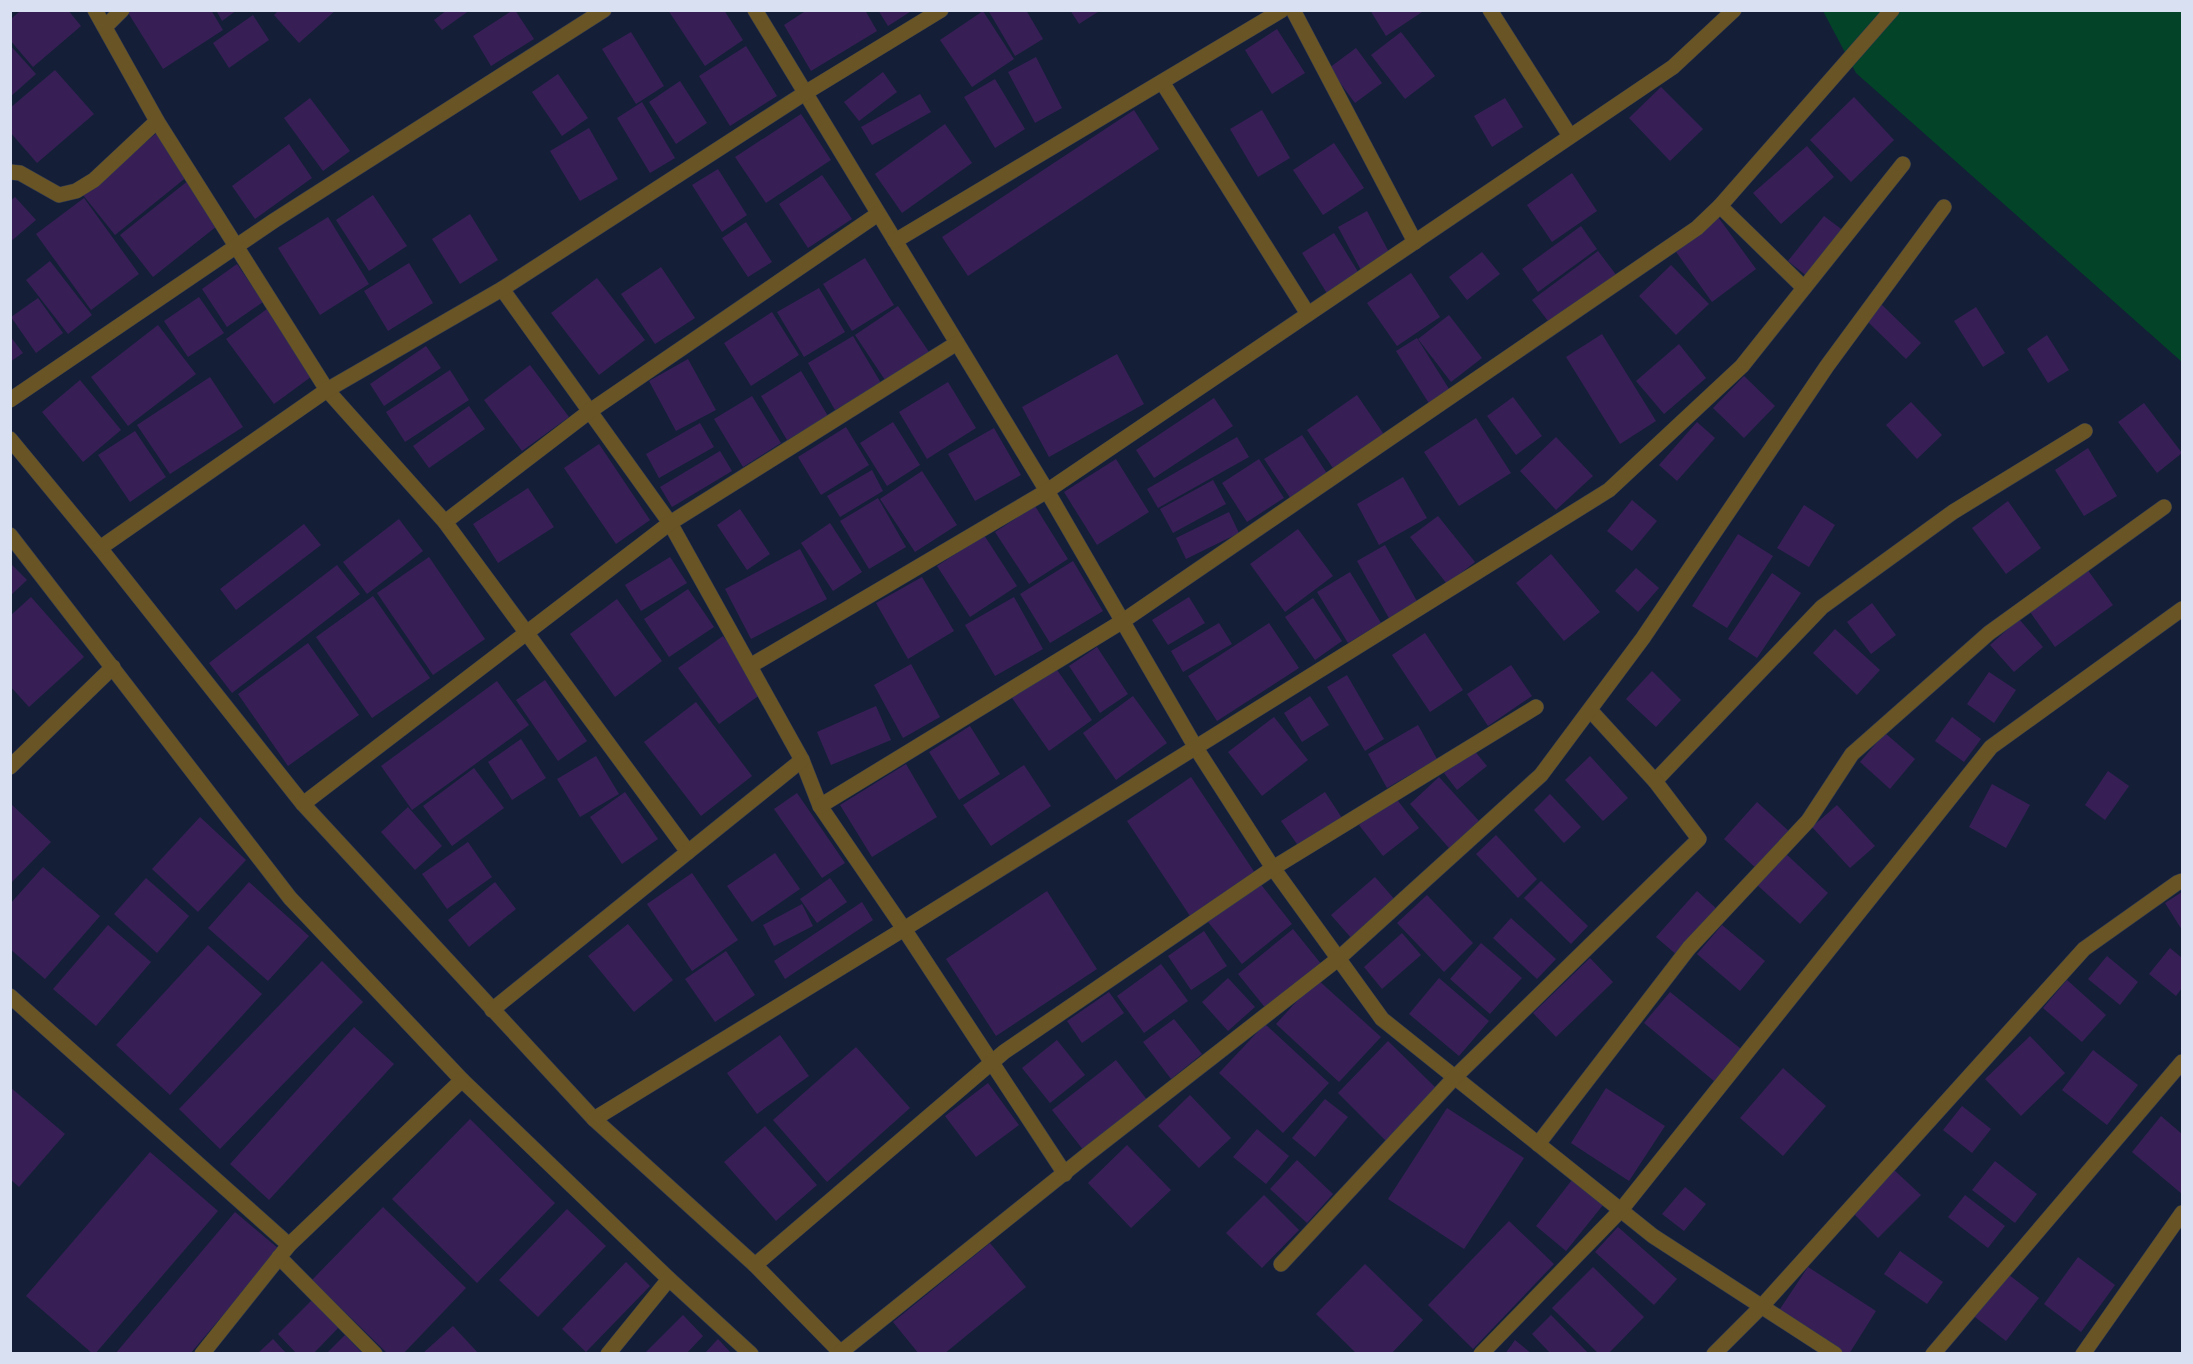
<svg xmlns="http://www.w3.org/2000/svg" width="2193" height="1364" font-family="Arial,sans-serif">
	<style>
		.green { fill: #034429 }
		.building { fill: #371f56 }
		.lines { fill: none; stroke-linecap: round; stroke-linejoin: round }
		.minor-casing { stroke: #2f3951; stroke-width: 16 }
		.minor { stroke: #695425; stroke-width: 15 }
	</style>
	<rect width="100%" height="100%" fill="#141e37"/>
	<!-- green -->
	<path class="green" d="M1823,11h359v351l-326,-289z"/>
	<!-- building -->
	<g class="building">
		<path d="M21,10h47l13,16 -48,41 -23,-27v-20z"/>
		<path d="M129,10h82l12,20 -60,39 -36,-58z"/>
		<path d="M216,10h21l-15,11z"/>
		<path d="M279,10h57l-37,33 -25,-28z"/>
		<path d="M447,10h23l-28,20 -8,-10z"/>
		<path d="M513,10h2l19,29 -43,27 -18,-30z"/>
		<path d="M668,10h56l19,30 -38,26z"/>
		<path d="M807,10h58l12,21 -66,40 -27,-46z"/>
		<path d="M878,10h35l-25,16z"/>
		<path d="M988,10h38l17,29 -28,17z"/>
		<path d="M1070,10h31l-22,14z"/>
		<path d="M1370,10h55l-39,26z"/>
		<path d="M983,11l31,48 -42,28 -32,-47z"/>
		<path d="M253,15l16,25 -40,28 -16,-25z"/>
		<path d="M1277,29l28,44 -33,21 -27,-44z"/>
		<path d="M631,32l33,54 -28,18 -34,-55z"/>
		<path d="M1401,32l34,44 -30,23 -34,-44z"/>
		<path d="M10,45l26,29 -26,23z"/>
		<path d="M746,46l31,50 -47,30 -31,-50z"/>
		<path d="M1356,48l26,35 -27,20 -26,-35z"/>
		<path d="M1036,57l26,51 -27,15 -27,-51z"/>
		<path d="M55,70l39,44 -57,49 -27,-31v-24z"/>
		<path d="M883,72l14,20 -38,29 -15,-19z"/>
		<path d="M558,74l30,44 -26,18 -30,-44z"/>
		<path d="M995,79l30,50 -30,19 -31,-51z"/>
		<path d="M680,81l27,42 -31,21 -27,-42z"/>
		<path d="M1661,87l42,42 -33,32 -41,-43z"/>
		<path d="M920,94l11,18 -59,33 -11,-18z"/>
		<path d="M1854,97l40,43 -43,42 -41,-42z"/>
		<path d="M310,98l40,53 -27,20 -39,-53z"/>
		<path d="M1505,98l18,29 -31,20 -18,-31z"/>
		<path d="M642,102l33,56 -25,15 -33,-55z"/>
		<path d="M1134,110l25,39 -191,127 -26,-39z"/>
		<path d="M1262,110l28,48 -32,19 -28,-48z"/>
		<path d="M801,114l30,46 -65,43 -31,-46z"/>
		<path d="M945,124l27,39 -70,50 -27,-39z"/>
		<path d="M589,128l29,51 -38,22 -30,-50z"/>
		<path d="M159,131l29,45 -73,59 -32,-40z"/>
		<path d="M1334,143l30,45 -41,27 -30,-45z"/>
		<path d="M289,144l23,34 -57,41 -23,-33z"/>
		<path d="M1807,146l27,31 -53,47 -28,-31z"/>
		<path d="M718,169l29,46 -25,17 -30,-47z"/>
		<path d="M1572,173l25,38 -45,31 -25,-37z"/>
		<path d="M822,175l30,44 -44,29 -29,-44z"/>
		<path d="M189,180l33,42 -69,55 -33,-42z"/>
		<path d="M373,195l34,51 -38,25 -33,-51z"/>
		<path d="M15,197l21,23 -26,22v-41z"/>
		<path d="M84,198l55,76 -48,36 -55,-76z"/>
		<path d="M1367,211l24,45 -29,16 -24,-45z"/>
		<path d="M470,214l28,46 -38,24 -28,-45z"/>
		<path d="M1824,216l21,16 -37,45 -20,-16z"/>
		<path d="M328,217l41,67 -49,31 -42,-67z"/>
		<path d="M1718,217l38,52 -44,33 -38,-53z"/>
		<path d="M746,222l26,40 -24,15 -26,-39z"/>
		<path d="M1581,226l16,23 -59,43 -16,-23z"/>
		<path d="M1334,233l26,42 -32,20 -26,-42z"/>
		<path d="M1598,251l19,25 -66,49 -19,-25z"/>
		<path d="M1482,252l18,22 -33,26 -18,-23z"/>
		<path d="M865,258l29,47 -42,26 -29,-47z"/>
		<path d="M50,261l42,54 -24,19 -42,-54z"/>
		<path d="M409,263l24,40 -45,28 -24,-40z"/>
		<path d="M237,264l26,38 -36,25 -25,-38z"/>
		<path d="M1671,265l38,39 -33,31 -37,-39z"/>
		<path d="M661,267l34,51 -40,26 -34,-50z"/>
		<path d="M1411,273l29,44 -43,29 -30,-43z"/>
		<path d="M597,278l48,62 -46,35 -48,-62z"/>
		<path d="M819,288l26,44 -41,25 -27,-45z"/>
		<path d="M199,297l25,36 -36,24 -24,-36z"/>
		<path d="M38,298l25,35 -27,20 -25,-36z"/>
		<path d="M1881,304l40,39 -15,16 -40,-39z"/>
		<path d="M271,306l48,65 -45,33 -48,-65z"/>
		<path d="M898,306l31,46 -44,28 -30,-45z"/>
		<path d="M1976,307l29,46 -22,14 -29,-46z"/>
		<path d="M772,312l27,43 -48,31 -27,-43z"/>
		<path d="M1449,315l33,43 -31,24 -33,-43z"/>
		<path d="M158,325l38,49 -68,52 -37,-49z"/>
		<path d="M1602,334l54,87 -36,23 -54,-87z"/>
		<path d="M2047,335l22,35 -21,13 -21,-34z"/>
		<path d="M10,336l13,17 -13,9z"/>
		<path d="M853,336l28,47 -46,27 -27,-47z"/>
		<path d="M1417,338l34,54 -21,13 -34,-54z"/>
		<path d="M1679,344l27,34 -42,36 -28,-33z"/>
		<path d="M426,346l15,22 -57,38 -14,-22z"/>
		<path d="M1117,354l27,50 -95,53 -27,-50z"/>
		<path d="M688,359l28,51 -40,21 -27,-50z"/>
		<path d="M530,365l39,52 -47,34 -38,-51z"/>
		<path d="M450,370l19,30 -64,42 -19,-30z"/>
		<path d="M801,371l27,45 -41,24 -26,-44z"/>
		<path d="M1744,376l31,30 -31,32 -31,-30z"/>
		<path d="M210,377l33,50 -73,47 -33,-49z"/>
		<path d="M80,380l41,50 -38,32 -41,-50z"/>
		<path d="M948,382l28,46 -49,31 -28,-47z"/>
		<path d="M1357,395l28,41 -50,35 -28,-41z"/>
		<path d="M752,396l29,47 -38,24 -29,-48z"/>
		<path d="M1513,397l29,39 -26,19 -29,-39z"/>
		<path d="M1214,398l19,28 -79,52 -18,-28z"/>
		<path d="M1911,402l31,33 -25,24 -31,-34z"/>
		<path d="M2144,403l38,50 -25,20 -39,-51z"/>
		<path d="M469,406l16,23 -56,39 -16,-22z"/>
		<path d="M1476,418l35,55 -52,33 -35,-54z"/>
		<path d="M893,422l27,43 -33,21 -27,-43z"/>
		<path d="M1697,422l18,16 -38,43 -18,-16z"/>
		<path d="M700,423l14,24 -55,31 -13,-24z"/>
		<path d="M846,427l23,38 -48,30 -23,-38z"/>
		<path d="M994,428l27,47 -46,26 -27,-47z"/>
		<path d="M135,431l31,46 -36,25 -32,-47z"/>
		<path d="M1302,435l26,40 -37,24 -27,-40z"/>
		<path d="M1237,437l12,20 -91,51 -11,-19z"/>
		<path d="M1556,437l37,39 -37,34 -36,-39z"/>
		<path d="M599,444l51,76 -34,24 -52,-76z"/>
		<path d="M2088,448l29,48 -33,20 -29,-46z"/>
		<path d="M720,451l12,20 -60,36 -12,-20z"/>
		<path d="M1116,459l33,53 -52,33 -33,-53z"/>
		<path d="M1259,459l25,39 -37,24 -25,-39z"/>
		<path d="M872,470l11,21 -43,26 -13,-21z"/>
		<path d="M922,471l35,54 -42,27 -35,-53z"/>
		<path d="M1403,477l24,41 -48,27 -22,-41z"/>
		<path d="M1213,480l13,24 -53,29 -13,-24z"/>
		<path d="M528,488l26,39 -56,36 -25,-39z"/>
		<path d="M878,498l28,49 -37,22 -29,-48z"/>
		<path d="M1632,500l25,21 -25,30 -25,-20z"/>
		<path d="M2008,501l33,47 -35,26 -34,-46z"/>
		<path d="M1804,505l31,20 -26,42 -32,-19z"/>
		<path d="M1035,506l33,53 -39,25 -34,-52z"/>
		<path d="M740,509l30,45 -23,16 -30,-45z"/>
		<path d="M1229,512l10,21 -53,26 -10,-21z"/>
		<path d="M1438,516l37,46 -28,22 -37,-47z"/>
		<path d="M399,519l24,32 -56,43 -24,-32z"/>
		<path d="M830,523l32,49 -29,19 -32,-48z"/>
		<path d="M304,524l17,21 -85,65 -16,-21z"/>
		<path d="M1298,529l35,47 -48,36 -35,-48z"/>
		<path d="M1738,534l35,22 -46,72 -35,-22z"/>
		<path d="M984,535l33,51 -47,31 -33,-51z"/>
		<path d="M1385,545l33,58 -28,17 -33,-59z"/>
		<path d="M800,549l27,50 -76,40 -26,-50z"/>
		<path d="M1551,554l49,58 -36,29 -48,-58z"/>
		<path d="M429,557l56,82 -52,36 -56,-82z"/>
		<path d="M670,557l17,26 -46,28 -16,-26z"/>
		<path d="M1073,561l30,50 -53,32 -30,-49z"/>
		<path d="M10,563l17,17 -17,16z"/>
		<path d="M337,565l23,29 -128,99 -23,-30z"/>
		<path d="M1636,568l23,20 -21,24 -23,-21z"/>
		<path d="M2087,569l26,36 -58,42 -25,-35z"/>
		<path d="M1350,572l31,51 -33,20 -31,-51z"/>
		<path d="M1772,573l29,20 -44,65 -29,-19z"/>
		<path d="M922,577l32,54 -46,28 -32,-56z"/>
		<path d="M688,589l26,38 -45,30 -25,-38z"/>
		<path d="M373,596l57,82 -58,40 -56,-81z"/>
		<path d="M31,597l53,60 -55,50 -19,-21v-70z"/>
		<path d="M1014,597l29,52 -48,27 -30,-51z"/>
		<path d="M1189,597l16,26 -37,22 -16,-25z"/>
		<path d="M1313,598l29,43 -27,19 -30,-43z"/>
		<path d="M617,599l45,62 -47,36 -45,-63z"/>
		<path d="M1872,603l24,32 -25,19 -24,-32z"/>
		<path d="M2019,619l24,28 -29,25 -24,-27z"/>
		<path d="M1219,623l13,21 -49,28 -12,-21z"/>
		<path d="M1269,623l30,45 -82,53 -29,-45z"/>
		<path d="M1835,629l45,41 -23,25 -44,-42z"/>
		<path d="M1425,633l38,57 -33,22 -38,-57z"/>
		<path d="M723,636l41,56 -45,32 -41,-56z"/>
		<path d="M308,643l51,72 -71,51 -50,-72z"/>
		<path d="M1097,647l31,47 -28,19 -31,-47z"/>
		<path d="M911,664l29,53 -37,21 -29,-53z"/>
		<path d="M1511,665l21,31 -44,30 -21,-32z"/>
		<path d="M1055,667l37,53 -43,31 -37,-53z"/>
		<path d="M1652,671l29,29 -25,27 -30,-28z"/>
		<path d="M1989,672l27,18 -22,33 -27,-19z"/>
		<path d="M1347,675l37,64 -19,12 -38,-64z"/>
		<path d="M545,680l42,61 -29,20 -42,-61z"/>
		<path d="M497,681l32,44 -117,85 -31,-44z"/>
		<path d="M1133,696l34,47 -51,37 -33,-47z"/>
		<path d="M1310,696l19,29 -27,17 -18,-29z"/>
		<path d="M696,702l56,74 -51,40 -57,-74z"/>
		<path d="M876,706l15,34 -60,25 -14,-33z"/>
		<path d="M1274,717l34,43 -46,36 -34,-44z"/>
		<path d="M1952,717l29,22 -17,23 -29,-21z"/>
		<path d="M1418,725l19,34 -50,29 -19,-34z"/>
		<path d="M970,726l30,48 -41,26 -30,-48z"/>
		<path d="M1885,733l30,26 -25,30 -30,-27z"/>
		<path d="M521,739l25,39 -34,22 -24,-38z"/>
		<path d="M1473,749l14,17 -30,24 -13,-17z"/>
		<path d="M596,756l23,38 -39,23 -23,-38z"/>
		<path d="M1590,756l38,42 -25,23 -38,-41z"/>
		<path d="M906,764l31,53 -65,40 -32,-52z"/>
		<path d="M1024,765l27,41 -60,40 -28,-41z"/>
		<path d="M474,768l30,40 -52,38 -29,-40z"/>
		<path d="M2108,771l21,15 -24,34 -20,-15z"/>
		<path d="M1191,777l66,99 -65,43 -65,-98z"/>
		<path d="M1439,777l40,44 -30,27 -39,-44z"/>
		<path d="M1992,784l38,21 -24,43 -37,-21z"/>
		<path d="M625,792l33,47 -36,25 -32,-47z"/>
		<path d="M1325,792l17,26 -43,29 -18,-26z"/>
		<path d="M797,793l48,70 -23,15 -48,-69z"/>
		<path d="M1550,794l31,33 -17,16 -30,-33z"/>
		<path d="M1395,797l24,31 -36,28 -24,-31z"/>
		<path d="M1757,802l34,31 -33,37 -34,-31z"/>
		<path d="M10,803l41,39 -41,42z"/>
		<path d="M1837,805l38,41 -25,22 -38,-41z"/>
		<path d="M408,807l34,39 -27,24 -34,-38z"/>
		<path d="M200,817l46,43 -48,52 -46,-43z"/>
		<path d="M1496,835l41,44 -19,19 -42,-44z"/>
		<path d="M468,842l24,35 -45,32 -25,-35z"/>
		<path d="M775,853l25,36 -48,33 -25,-36z"/>
		<path d="M1785,853l43,40 -28,31 -44,-40z"/>
		<path d="M43,867l57,49 -55,63 -35,-30v-45z"/>
		<path d="M692,873l46,67 -46,31 -45,-67z"/>
		<path d="M1375,877l21,24 -43,39 -22,-25z"/>
		<path d="M146,878l43,38 -32,37 -43,-39z"/>
		<path d="M830,878l17,24 -30,21 -17,-24z"/>
		<path d="M1541,881l47,45 -17,18 -47,-46z"/>
		<path d="M249,882l60,54 -41,45 -60,-53z"/>
		<path d="M495,882l21,27 -47,38 -21,-27z"/>
		<path d="M1259,882l33,42 -50,40 -34,-42z"/>
		<path d="M1047,891l50,78 -101,67 -50,-77z"/>
		<path d="M1697,891l21,19 -40,46 -22,-19z"/>
		<path d="M2182,892v38l-17,-27z"/>
		<path d="M1427,895l46,48 -29,29 -47,-49z"/>
		<path d="M862,902l11,18 -88,59 -11,-18z"/>
		<path d="M802,904l11,22 -39,20 -11,-21z"/>
		<path d="M1511,918l45,41 -19,20 -44,-41z"/>
		<path d="M628,924l45,56 -39,32 -46,-56z"/>
		<path d="M108,925l43,37 -55,64 -43,-37z"/>
		<path d="M1722,925l43,36 -25,30 -43,-37z"/>
		<path d="M1293,929l29,36 -55,45 -29,-36z"/>
		<path d="M1204,931l23,35 -36,24 -23,-34z"/>
		<path d="M1402,933l19,22 -39,34 -18,-22z"/>
		<path d="M1481,943l41,35 -32,36 -40,-35z"/>
		<path d="M208,945l54,49 -92,101 -54,-50z"/>
		<path d="M2170,948l12,10v30l-6,8 -27,-22z"/>
		<path d="M726,951l29,44 -40,27 -30,-43z"/>
		<path d="M2107,956l31,26 -18,23 -32,-26z"/>
		<path d="M1590,958l23,24 -57,55 -23,-24z"/>
		<path d="M322,961l41,41 -143,147 -41,-40z"/>
		<path d="M1161,964l27,37 -44,32 -27,-37z"/>
		<path d="M1228,978l27,29 -27,24 -26,-29z"/>
		<path d="M1439,978l50,43 -30,35 -50,-42z"/>
		<path d="M1317,979l64,58 -42,45 -63,-58z"/>
		<path d="M2067,980l39,35 -24,27 -39,-34z"/>
		<path d="M1109,992l15,21 -42,30 -15,-22z"/>
		<path d="M1670,992l71,57 -27,32 -70,-58z"/>
		<path d="M1174,1019l28,35 -31,25 -28,-37z"/>
		<path d="M1265,1024l64,59 -46,50 -64,-60z"/>
		<path d="M354,1027l40,37 -125,136 -39,-36z"/>
		<path d="M780,1035l29,41 -52,38 -30,-41z"/>
		<path d="M2030,1036l35,37 -44,43 -36,-37z"/>
		<path d="M1057,1040l28,35 -35,28 -28,-35z"/>
		<path d="M1388,1041l49,48 -51,52 -48,-48z"/>
		<path d="M856,1047l54,61 -83,74 -54,-62z"/>
		<path d="M2093,1050l45,35 -31,40 -45,-35z"/>
		<path d="M1116,1060l32,41 -64,50 -32,-41z"/>
		<path d="M1783,1068l43,38 -43,50 -43,-38z"/>
		<path d="M988,1083l31,42 -43,32 -31,-41z"/>
		<path d="M10,1087l55,47 -46,53 -9,-8z"/>
		<path d="M1606,1088l59,38 -36,55 -58,-38z"/>
		<path d="M1190,1095l41,43 -32,30 -41,-42z"/>
		<path d="M1325,1099l23,18 -33,40 -23,-19z"/>
		<path d="M1962,1106l29,23 -19,24 -29,-23z"/>
		<path d="M1447,1108l77,50 -60,91 -76,-50z"/>
		<path d="M2161,1116l21,18v60l-50,-42z"/>
		<path d="M470,1119l85,84 -78,80 -85,-84z"/>
		<path d="M765,1126l52,59 -41,36 -52,-59z"/>
		<path d="M1257,1129l32,27 -23,28 -33,-27z"/>
		<path d="M1127,1145l44,45 -40,38 -43,-45z"/>
		<path d="M150,1152l68,59 -123,143h-2l-67,-58z"/>
		<path d="M1297,1160l36,34 -26,29 -37,-34z"/>
		<path d="M1995,1161l42,33 -22,29 -43,-33z"/>
		<path d="M1893,1169l28,26 -43,43 -27,-27z"/>
		<path d="M1572,1180l31,25 -37,46 -30,-25z"/>
		<path d="M1685,1187l21,17 -22,27 -22,-17z"/>
		<path d="M1264,1195l35,35 -37,38 -36,-35z"/>
		<path d="M1965,1195l40,31 -17,22 -40,-31z"/>
		<path d="M383,1207l83,81 -63,66h-15l-76,-74z"/>
		<path d="M567,1209l39,37 -68,71 -39,-37z"/>
		<path d="M235,1212l44,37 -89,105h-75z"/>
		<path d="M1509,1221l45,43 -81,85 -45,-44z"/>
		<path d="M1618,1227l59,52 -23,26 -59,-53z"/>
		<path d="M990,1243l36,44 -82,67h-25l-26,-32z"/>
		<path d="M1900,1251l43,31 -16,22 -43,-30z"/>
		<path d="M2078,1257l37,28 -34,47 -37,-28z"/>
		<path d="M626,1262l24,24 -64,66 -24,-23z"/>
		<path d="M1365,1264l58,56 -32,34h-34l-41,-40z"/>
		<path d="M1593,1267l51,50 -36,37h-9l-47,-46z"/>
		<path d="M1808,1267l68,44 -27,43h-8l-63,-42z"/>
		<path d="M2004,1271l35,27 -33,43 -35,-27z"/>
		<path d="M312,1300l27,27 -26,27h-16l-19,-20z"/>
		<path d="M683,1315l20,21 -17,18h-42z"/>
		<path d="M1551,1315l38,39h-38l-19,-20z"/>
		<path d="M453,1326l26,28h-57z"/>
		<path d="M345,1335l18,19h-37z"/>
		<path d="M273,1339l14,15h-30z"/>
		<path d="M718,1339l14,15h-28z"/>
		<path d="M1515,1340l17,14h-27z"/>
	</g>
	<g class="lines">
		<defs>
			<g id="minor">
				<path d="M95,10l62,111 170,269 118,132 243,330"/>
				<path d="M755,10l292,481 149,257 77,120 109,151 271,217 182,118"/>
				<path d="M1293,10l122,232"/>
				<path d="M1490,10l80,126"/>
				<path d="M105,27l17,-17"/>
				<path d="M1162,82l146,232"/>
				<path d="M10,172l10,1 39,22 17,-4 18,-11 63,-59"/>
				<path d="M1720,206l84,82"/>
				<path d="M895,241l387,-231"/>
				<path d="M502,289l168,234 132,237 18,46 84,123 161,245"/>
				<path d="M10,400l265,-180 329,-210"/>
				<path d="M10,439l90,109 203,256 291,315 161,146 87,89"/>
				<path d="M445,522l145,-111 288,-197"/>
				<path d="M10,535l280,363 172,182 207,199 82,75"/>
				<path d="M100,548l227,-158 175,-101 303,-196 136,-83"/>
				<path d="M750,666l297,-175 626,-424 61,-57"/>
				<path d="M10,767l103,-100"/>
				<path d="M1655,781l167,-174 131,-95 132,-81"/>
				<path d="M303,804l367,-281 287,-180"/>
				<path d="M820,806l303,-185 574,-393 23,-22 172,-196"/>
				<path d="M10,996l279,249"/>
				<path d="M492,1010l310,-250"/>
				<path d="M594,1119l310,-190 705,-439 133,-124 161,-202"/>
				<path d="M1538,1144l151,-196 119,-127 44,-67 137,-121 175,-126"/>
				<path d="M279,1257l96,97"/>
				<path d="M1281,1264l174,-187 244,-238 -44,-58 -65,-71"/>
				<path d="M755,1265l249,-213 269,-184 263,-161"/>
				<path d="M841,1352l247,-198 250,-195 203,-184 102,-137 184,-272 117,-159"/>
				<path d="M202,1354l87,-109 173,-165"/>
				<path d="M608,1354l61,-75"/>
				<path d="M1481,1354l140,-144 370,-463 191,-138"/>
				<path d="M1714,1354l48,-48 322,-357 93,-66 5,-2"/>
				<path d="M1933,1354l249,-292"/>
				<path d="M2083,1354l99,-141"/>
			</g>
		</defs>
		<!-- minor casing -->
		<use href="#minor" class="minor-casing"/>
		<!-- minor -->
		<use href="#minor" class="minor"/>
	</g>
	<!-- border -->
	<rect width="2193" height="1364" fill="none" stroke="#d8e0f1" stroke-width="24"/>
</svg>
